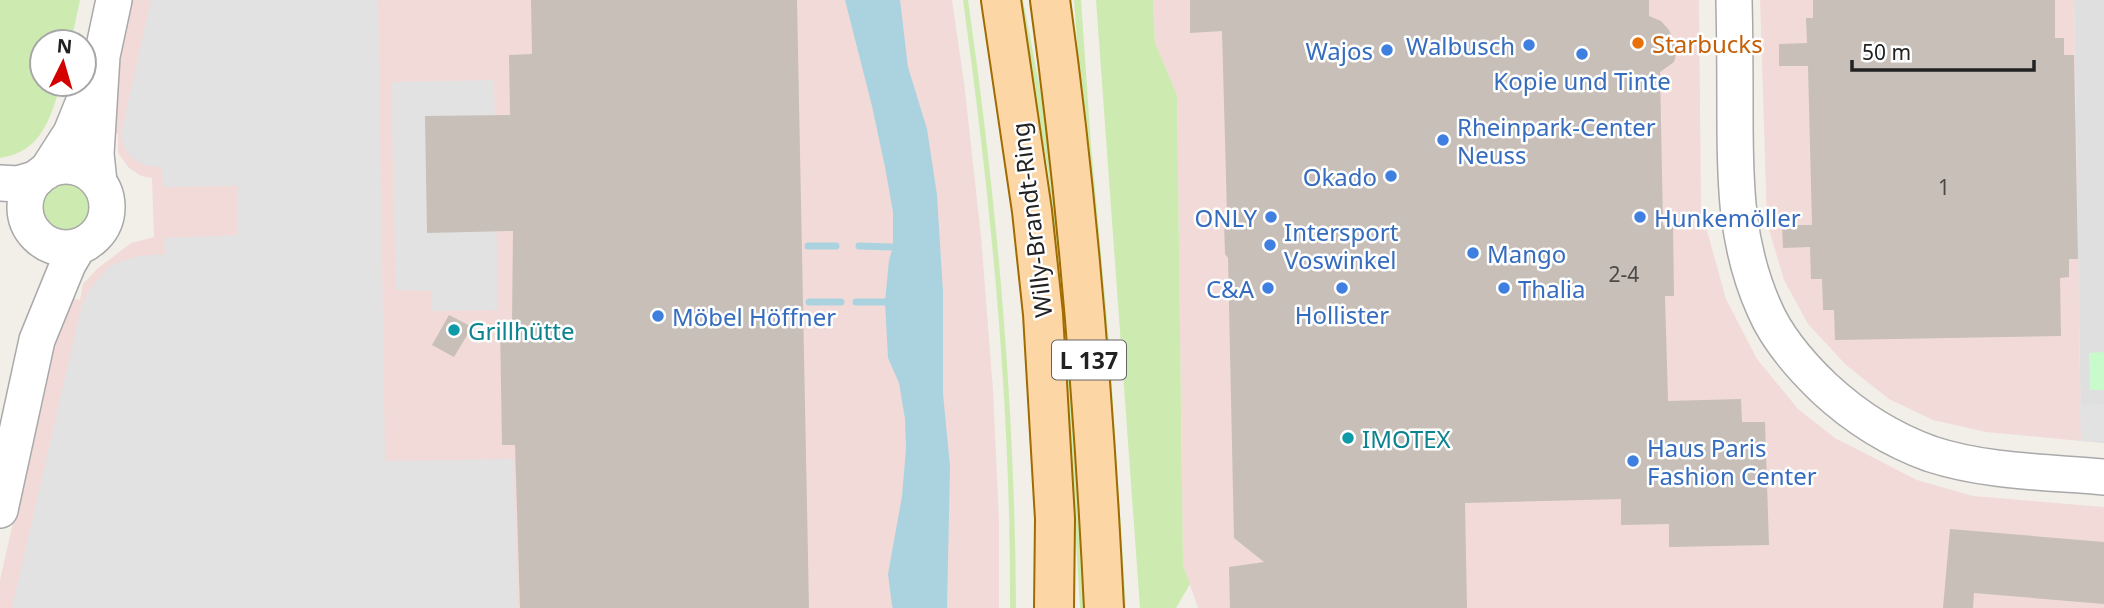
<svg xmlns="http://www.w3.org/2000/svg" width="2104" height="608" font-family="'Noto Sans',sans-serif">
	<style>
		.residential { fill: #e0dfdf }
		.commercial { fill: #f2dad9 }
		.grass { fill: #cdebb0 }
		.park { fill: #c8facc }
		.parking { fill: #e2e2e2 }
		.water { fill: #aad3df }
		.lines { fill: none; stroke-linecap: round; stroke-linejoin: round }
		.stream { stroke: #aad3df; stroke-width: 7 }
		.building { fill: #c7bfb8 }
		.minor-casing { stroke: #a9a9a9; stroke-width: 38 }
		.major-casing { stroke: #a06b00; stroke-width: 42 }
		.minor { stroke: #fff; stroke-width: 35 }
		.major { stroke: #fcd6a4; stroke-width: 38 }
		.food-dot { fill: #e8710a; stroke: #fff; stroke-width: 2.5 }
		.shop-dot { fill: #3f7fe0; stroke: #fff; stroke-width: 2.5 }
		.culture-dot { fill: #0f9aa8; stroke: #fff; stroke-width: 2.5 }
		.labels { text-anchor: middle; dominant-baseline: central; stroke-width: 5; stroke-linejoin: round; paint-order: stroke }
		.number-label { font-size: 21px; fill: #4b4948 }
		.shield { fill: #fff; stroke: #646464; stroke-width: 2 }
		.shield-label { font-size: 23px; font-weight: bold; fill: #222 }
		.food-label { font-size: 24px; fill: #c56008; stroke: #fff; text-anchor: start }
		.shop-label { font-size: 24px; fill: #366cbe; stroke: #fff; text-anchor: start }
		.street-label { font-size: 24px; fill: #222; stroke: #fff }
		.culture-label { font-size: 24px; fill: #0d838f; stroke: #fff; text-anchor: start }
	</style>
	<rect width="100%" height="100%" fill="#f2efe9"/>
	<!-- residential -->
	<path class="residential" d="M2074,0h30v443l-23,-2z"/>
	<!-- commercial -->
	<g class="commercial">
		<path d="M129,0h823l12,82 17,154 12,154 6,130v88h-999v-28l57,-252 9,-32 14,4 3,-16 14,-15 34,-26 23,-6 -2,-59 -11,-2 -12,-8 -11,-15v-19h-13z"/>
		<path d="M1153,0h546l2,209 25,90 31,60 41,50 37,29 82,42 56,16 131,11v101h-906l-15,-43 -6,-470 -22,-52z"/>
		<path d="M1760,0h314l7,441 -95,-9 -53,-12 -44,-21 -43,-34 -38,-41 -24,-44 -17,-57z"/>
	</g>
	<!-- grass -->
	<g class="grass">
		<path d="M0,0h80l-9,42h-29v42h19c-11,34 -19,68 -61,74z"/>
		<path d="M963,0h5c29,201 47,405 48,608h-6c1,-203 -19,-407 -47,-608z"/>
		<path d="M1018,0h5l29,151 14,139 20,318h-6l-19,-319 -13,-118z"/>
		<path d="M1074,0h7l10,145 18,196 17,267h-8z"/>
		<path d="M1096,0h57l2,43 22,52 6,470 7,19 -14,24h-36z"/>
		<circle cx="67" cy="209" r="26"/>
	</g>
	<!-- park -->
	<path class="park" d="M2104,352v38h-14l-1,-37z"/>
	<!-- parking -->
	<g class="parking">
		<path d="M151,0h227l7,461 128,-2 5,149h-506l70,-304 8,-15 19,-22 15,-7 16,-4 25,-2 -1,-16 74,-3 -1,-49 -74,1 -1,-20 -15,-1 -13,-7 -9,-10 -4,-15z"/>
		<path d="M494,80l4,230 -67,1v-20l-35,-1 -5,-208z"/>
		<path d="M2104,404v37h-23l-1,-36z"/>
	</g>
	<!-- water -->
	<path class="water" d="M845,0h55l8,67 19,62 10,66 6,97v102l7,72 -3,142h-54l-1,-2 -4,-32 14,-78 4,-47 -1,-30 -6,-36 -11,-25 -3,-56 4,-42 4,-13v-35l-8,-45 -13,-61z"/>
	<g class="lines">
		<!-- stream -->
		<g class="stream">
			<path d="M808,246h28"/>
			<path d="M859,246l34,1"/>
			<path d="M809,302h32"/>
			<path d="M856,302h29"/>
		</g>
	</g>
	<!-- building -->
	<g class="building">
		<path d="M531,0h266l12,608h-289l-5,-163h-13l-2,-121h12l1,-93 -86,2 -2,-117 85,-1 -1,-60 23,-1z"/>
		<path d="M1190,0h459v16l12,5 8,9 8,20 -3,12 -14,10 3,153h10l1,71h-9l3,105 73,-2 1,23h23l4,123 -100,2v-23l-48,1v-26l-156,4 2,105h-237l-1,-41 35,-5 -30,-24 -6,-280 -3,-4 -1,-34 3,-6 -5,-183 -32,2z"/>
		<path d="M1813,0h242v38h9v17h10l4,204h-9v18l-9,1 1,58 -226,4 -1,-30h-11l-1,-31h-11l-1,-32 -27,1 -1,-23h30l-4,-159h-29v-22l28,-1 -1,-25h7z"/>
		<path d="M449,315l23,12 -18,30 -22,-12z"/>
		<path d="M1950,529l154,13v62l-130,-11 -1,15h-30z"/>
	</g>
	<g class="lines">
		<defs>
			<g id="minor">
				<path d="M1734,0c1,39 1,78 1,116 0,68 1,129 29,192 13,31 36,57 60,80 30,28 68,52 107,66 55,18 116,18 173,23"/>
				<circle cx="66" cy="207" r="41"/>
				<path d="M46,172l25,-39 19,-47"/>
				<path d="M99,182l-3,-28 6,-98 12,-56"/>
				<path d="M0,183l18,1 20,-6"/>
				<path d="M0,510l37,-170 31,-76 10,-17 8,-4"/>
			</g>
			<g id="major">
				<path d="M1001,0l31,211 11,103 12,205 -1,89"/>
				<path d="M1050,0c28,202 44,404 54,608"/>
			</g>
		</defs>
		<!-- minor casing -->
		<use href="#minor" class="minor-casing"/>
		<!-- major casing -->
		<use href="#major" class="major-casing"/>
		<!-- minor -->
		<use href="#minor" class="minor"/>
		<!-- major -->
		<use href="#major" class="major"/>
	</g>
	<!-- markers -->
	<circle class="food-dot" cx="1638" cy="43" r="7"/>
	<g class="shop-dot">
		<circle cx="1529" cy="45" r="7"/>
		<circle cx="1387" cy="50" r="7"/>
		<circle cx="1582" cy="54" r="7"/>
		<circle cx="1443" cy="140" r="7"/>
		<circle cx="1391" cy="176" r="7"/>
		<circle cx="1271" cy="217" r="7"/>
		<circle cx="1640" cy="217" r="7"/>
		<circle cx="1270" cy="245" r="7"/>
		<circle cx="1473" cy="253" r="7"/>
		<circle cx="1268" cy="288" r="7"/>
		<circle cx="1342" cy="288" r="7"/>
		<circle cx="1504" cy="288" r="7"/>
		<circle cx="658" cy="316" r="7"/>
		<circle cx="1633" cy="461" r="7"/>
	</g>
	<g class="culture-dot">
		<circle cx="454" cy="330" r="7"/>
		<circle cx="1348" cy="438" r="7"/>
	</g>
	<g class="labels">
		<!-- number labels -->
		<g class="number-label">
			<text x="1944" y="187">1</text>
			<text x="1624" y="274">2-4</text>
		</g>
		<!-- shield labels -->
		<rect class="shield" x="1052" y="340.5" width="74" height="39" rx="5"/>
		<g class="shield-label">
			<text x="1089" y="360">L 137</text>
		</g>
		<!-- food labels -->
		<g class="food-label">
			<text x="1652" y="43">Starbucks</text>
		</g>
		<!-- shop labels -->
		<g class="shop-label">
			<text x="1515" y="45" text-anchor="end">Walbusch</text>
			<text x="1373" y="50" text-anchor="end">Wajos</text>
			<text x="1582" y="80" text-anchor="middle">Kopie und Tinte</text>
			<text x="1457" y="126">Rheinpark-Center<tspan x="1457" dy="28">Neuss</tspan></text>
			<text x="1377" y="176" text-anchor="end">Okado</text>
			<text x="1257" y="217" text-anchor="end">ONLY</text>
			<text x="1654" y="217">Hunkemöller</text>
			<text x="1284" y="231">Intersport<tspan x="1284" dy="28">Voswinkel</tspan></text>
			<text x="1487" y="253">Mango</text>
			<text x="1254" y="288" text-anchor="end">C&amp;A</text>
			<text x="1518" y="288">Thalia</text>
			<text x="1342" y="314" text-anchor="middle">Hollister</text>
			<text x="672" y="316">Möbel Höffner</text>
			<text x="1647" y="447">Haus Paris<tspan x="1647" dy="28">Fashion Center</tspan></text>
		</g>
		<!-- street labels -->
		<g class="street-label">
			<text transform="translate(1031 220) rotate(-97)">Willy-Brandt-Ring</text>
		</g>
		<!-- culture labels -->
		<g class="culture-label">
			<text x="468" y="330">Grillhütte</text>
			<text x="1362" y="438">IMOTEX</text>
		</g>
	</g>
	<!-- north arrow -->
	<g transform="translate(63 63) rotate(5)"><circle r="33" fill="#ffffff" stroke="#a7a7a7" stroke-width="2"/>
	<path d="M0-5L12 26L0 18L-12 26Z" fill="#d40000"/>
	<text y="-10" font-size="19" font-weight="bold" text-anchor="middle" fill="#222222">N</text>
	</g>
	<!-- scale -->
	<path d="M1852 60v10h182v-10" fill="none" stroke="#222222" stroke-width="3.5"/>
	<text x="1862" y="60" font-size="21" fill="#222222" stroke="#ffffff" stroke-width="5" paint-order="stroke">50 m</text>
</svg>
